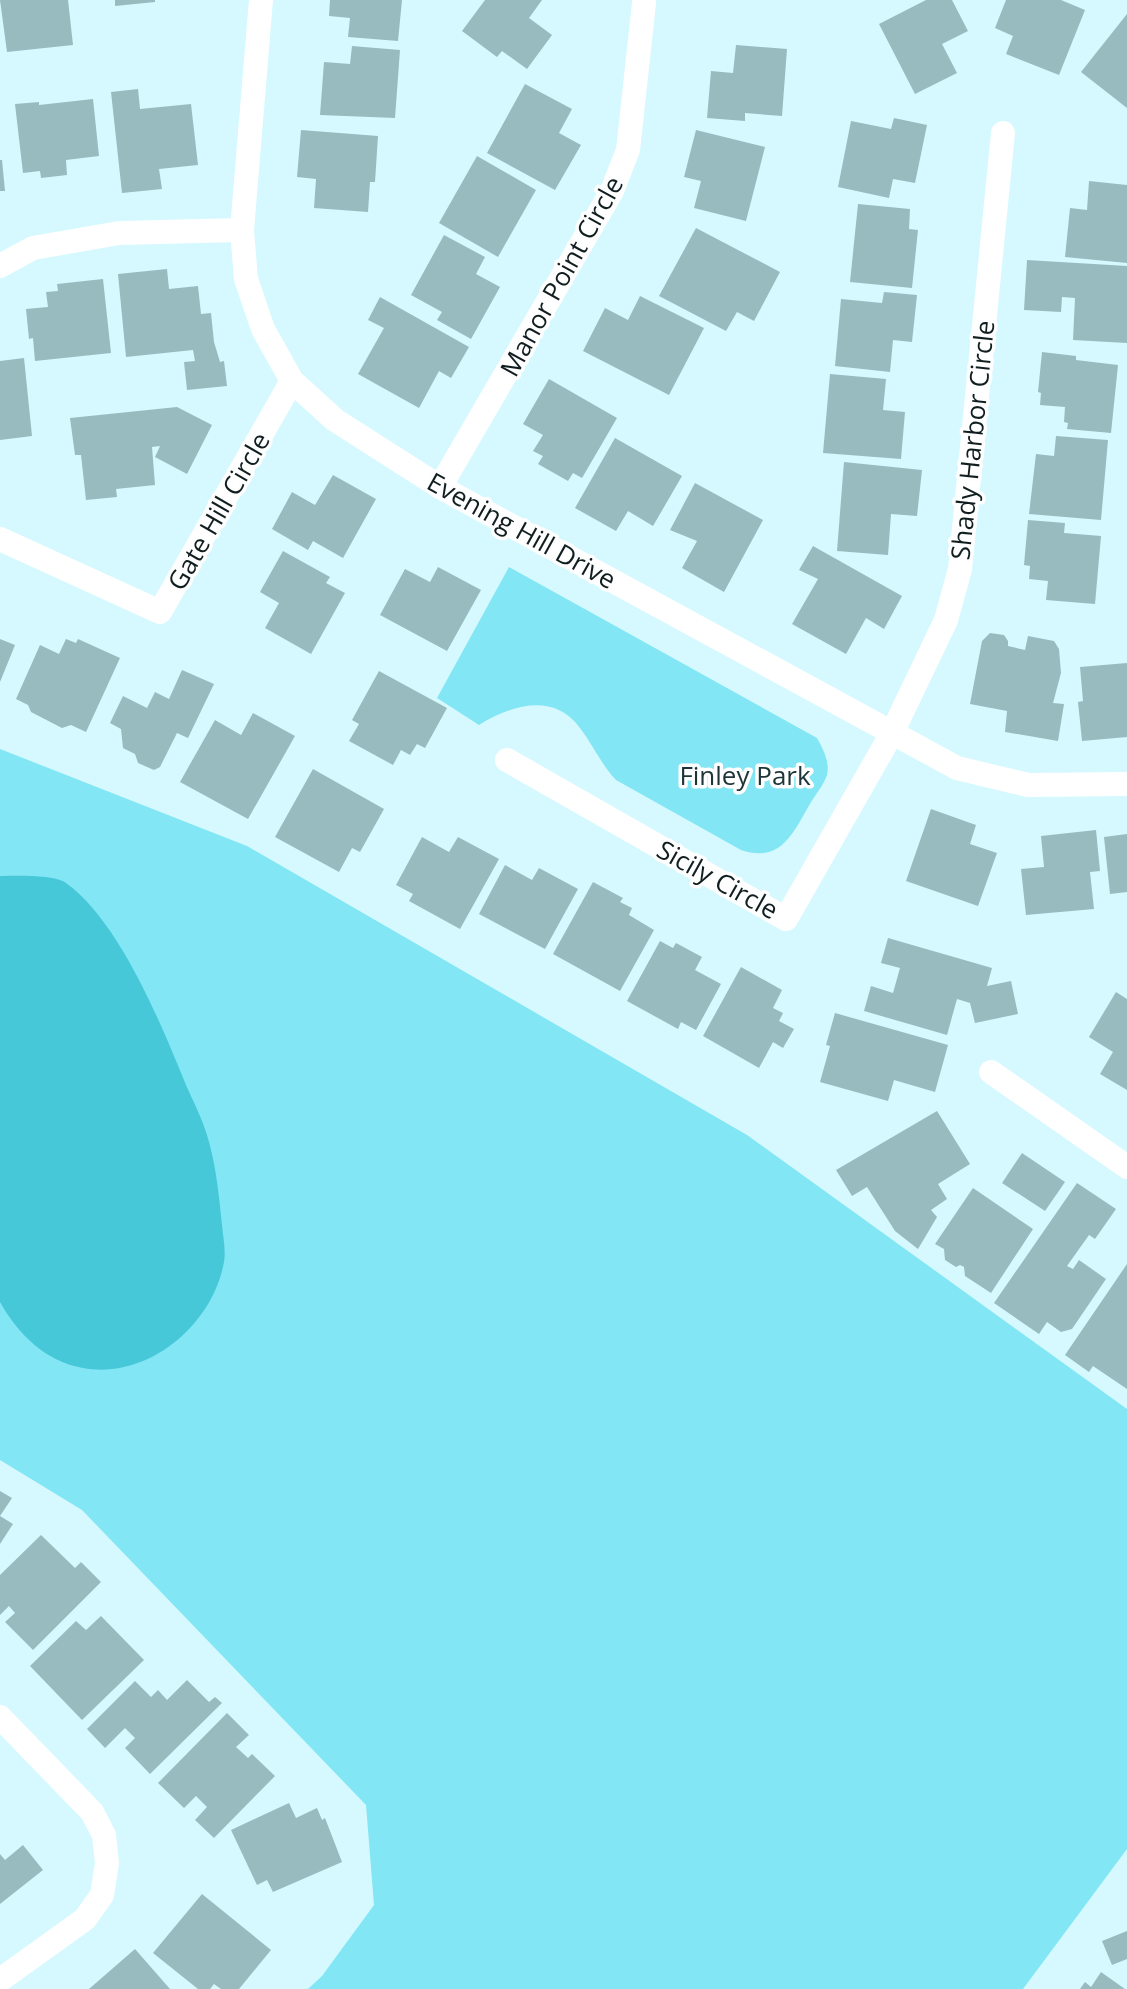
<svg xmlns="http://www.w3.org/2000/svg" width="1127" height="1989" font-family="'Open Sans',sans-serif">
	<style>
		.green { fill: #83e6f4 }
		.water { fill: #47c8d9 }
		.building { fill: #98bbc0 }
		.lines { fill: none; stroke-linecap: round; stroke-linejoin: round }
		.street { stroke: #fff; stroke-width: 24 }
		.labels { text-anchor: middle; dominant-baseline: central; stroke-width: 7; stroke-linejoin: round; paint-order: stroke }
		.street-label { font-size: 26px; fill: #111e20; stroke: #fefefe }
		.park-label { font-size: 26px; fill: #1e3437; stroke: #fefefe }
	</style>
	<rect width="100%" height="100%" fill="#d5f9fe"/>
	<!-- green -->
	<g class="green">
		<path d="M509,567l308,171c6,11 13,24 10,37 -3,9 -11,19 -16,27 -17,29 -29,62 -70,48l-125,-70c-15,-16 -23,-35 -36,-52 -26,-36 -69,-23 -101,-3l-42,-27z"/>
		<path d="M0,749l247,97 500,289 380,274v440l-104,140h-715l14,-13 52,-71 -8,-100 -284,-295 -82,-50z"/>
	</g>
	<!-- water -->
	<path class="water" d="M0,876c16,0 53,-2 66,7 54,39 95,141 120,202 7,16 16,33 21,50 9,29 12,61 15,90 1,12 4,25 2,37 -11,62 -75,118 -141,106 -37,-6 -66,-35 -83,-66z"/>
	<!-- building -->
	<g class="building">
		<path d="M0,0h68l5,45 -66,7z"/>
		<path d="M115,0h40v2l-40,4z"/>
		<path d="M330,0h72l-4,41 -50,-4 2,-19 -21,-2z"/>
		<path d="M485,0h57l-13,18 23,17 -25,34 -25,-18 -5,6 -35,-26z"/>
		<path d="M926,0h26l16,31 -26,13 15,29 -42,21 -36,-70z"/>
		<path d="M1006,0h55l24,10 -26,65 -53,-21 7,-18 -18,-8z"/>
		<path d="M1127,14v94l-46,-36z"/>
		<path d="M736,45l51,4 -5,67 -37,-3v8l-38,-3 4,-47 22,2z"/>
		<path d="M352,46l48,4 -5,68 -75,-3 4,-53 26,2z"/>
		<path d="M525,84l47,25 -13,24 22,12 -26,45 -68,-37z"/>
		<path d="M138,89l2,20 51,-5 7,61 -39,4 3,20 -40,4 -11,-101z"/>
		<path d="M93,99l6,57 -33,4 1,15 -26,3 -1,-7 -17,2 -8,-69 24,-2v3z"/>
		<path d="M894,118l33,7 -12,58 -22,-4 -4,19 -51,-11 13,-66 40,8z"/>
		<path d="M301,130l77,6 -3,46h-5l-2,30 -54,-4 2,-29 -19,-2z"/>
		<path d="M696,130l69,17 -19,74 -52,-13 7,-27 -17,-4z"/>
		<path d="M477,156l59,34 -38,67 -59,-34z"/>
		<path d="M0,160h2l3,31h-5z"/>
		<path d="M1089,181l38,4v78l-62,-6 5,-49 17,2z"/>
		<path d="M858,204l52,5 -1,20 9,1 -6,58 -62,-6z"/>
		<path d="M696,228l84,44 -26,49 -17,-9 -11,19 -67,-35z"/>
		<path d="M444,235l41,22 -9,17 24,13 -29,52 -34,-19 5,-8 -31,-17z"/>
		<path d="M1027,260l100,6v77l-54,-3 2,-42 -13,-1 -1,15 -37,-2z"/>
		<path d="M167,269l2,20 29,-3 3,28 10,-1 3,29 6,20 4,-1 3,25 -40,4 -3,-28 11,-1 -2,-11 -67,7 -8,-83z"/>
		<path d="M103,279l8,74 -76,8 -2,-23 -4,1 -3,-30 22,-2 -2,-15 12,-1 -1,-7z"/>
		<path d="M884,292l33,3 -5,47 -19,-2 -3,32 -55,-6 6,-67 41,4z"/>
		<path d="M640,296l64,32 -35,67 -86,-44 22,-43 23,12z"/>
		<path d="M380,297l89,50 -18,31 -12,-7 -20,37 -61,-34 26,-46 -16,-8z"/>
		<path d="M1042,352l34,4v4l42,5 -7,68 -44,-4 1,-6 -4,-1 1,-15 -25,-2 1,-12 -3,-1z"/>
		<path d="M24,358l8,78 -32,4v-79z"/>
		<path d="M830,374l56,5 -3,31 22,2 -4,47 -78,-6z"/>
		<path d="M549,379l68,39 -35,60 -9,-5 -5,8 -30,-17 5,-8 -10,-5 10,-16 -20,-11z"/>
		<path d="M177,407l35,18 -25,49 -32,-17 5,-11 -8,1 3,38 -39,4 1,8 -31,3 -5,-45h-6l-5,-37z"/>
		<path d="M1056,436l52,4 -7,80 -72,-6 7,-60 18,2z"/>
		<path d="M615,438l67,38 -29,50 -25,-15 -12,20 -41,-23z"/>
		<path d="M844,462l78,8 -5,46 -26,-2 -3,41 -51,-4z"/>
		<path d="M333,475l43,24 -33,59 -30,-17 -5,9 -36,-21 20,-37 23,13z"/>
		<path d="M695,483l68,37 -39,72 -42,-24 15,-27 -27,-11z"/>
		<path d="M1028,520l37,3 -1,10 37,3 -6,68 -49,-4 2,-19 -19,-2 1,-13 -6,-1z"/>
		<path d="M813,546l89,50 -18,33 -18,-11 -20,36 -54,-30 26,-45 -19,-9z"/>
		<path d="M283,551l47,26 -4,6 19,10 -34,61 -46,-26 14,-25 -19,-11z"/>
		<path d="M438,567l43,23 -34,61 -67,-36 25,-46 25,13z"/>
		<path d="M990,633l14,2 4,6v5l17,4 3,-14 26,5 5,8 2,24 -8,30 11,1 -6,37 -53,-9 2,-21 -37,-7 12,-63z"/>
		<path d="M0,639l15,6 -15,37z"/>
		<path d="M66,639l10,4 2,-4 42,19 -34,74 -15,-7 -9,3 -31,-16 -3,-7 -12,-6 24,-54 19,9z"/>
		<path d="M1127,663v74l-45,4 -4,-39 5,-1 -3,-34z"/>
		<path d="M182,670l32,14 -26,54 -11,-5 -17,34 -6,3 -16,-7 -3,-9 -12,-6 -2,-19 -11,-6 13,-27 24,12 8,-16 14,7z"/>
		<path d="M379,671l68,37 -22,40 -8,-4 -7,11 -9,-5 -8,15 -44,-24 10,-17 -7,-4z"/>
		<path d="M253,713l42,23 -47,83 -68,-37 35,-62 26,15z"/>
		<path d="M313,769l71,40 -24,43 -8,-4 -13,24 -64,-35z"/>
		<path d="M931,809l45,16 -6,19 27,9 -19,53 -72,-25z"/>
		<path d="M1096,830l4,41 -10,1 4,37 -68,6 -5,-46 23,-2 -3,-31z"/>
		<path d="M1127,834v58l-17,2 -6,-57z"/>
		<path d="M422,837l27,15 9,-15 41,22 -39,70 -51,-28 4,-7 -17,-9z"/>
		<path d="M505,865l27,15 7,-12 39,21 -33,60 -66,-35z"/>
		<path d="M593,882l30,16 -3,4 12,6 -3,7 25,15 -34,61 -67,-37z"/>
		<path d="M888,938l104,30 -5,18 24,-5 7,33 -43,9 -5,-20 -13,-4 -10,36 -83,-24 7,-25 22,7 7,-25 -19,-5z"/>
		<path d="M660,941l13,7 3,-5 26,14 -7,13 26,14 -25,46 -15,-8 -3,7 -51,-28z"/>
		<path d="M741,967l41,23 -9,18 10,5 -4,8 15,8 -11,19 -10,-6 -14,26 -56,-32z"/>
		<path d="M1116,992l11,7v91l-27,-16 13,-22 -24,-15z"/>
		<path d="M835,1013l113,32 -13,47 -41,-12 -6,21 -68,-19 10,-36 -4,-1z"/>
		<path d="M937,1111l33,53 -32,20 9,15 -16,11 6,7 -19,32 -23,-18 -28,-44 -15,9 -16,-26z"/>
		<path d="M1022,1153l43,29 -20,29 -43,-28z"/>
		<path d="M1077,1183l39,26 -21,30 -6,-4 -22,31 6,3 6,-9 27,19 -34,50 -11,3 -14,-10 -8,12 -45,-31z"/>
		<path d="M973,1188l60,41 -42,64 -26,-17 -1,-9 -4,-2 -4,2 -11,-7 -1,-11 -9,-5z"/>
		<path d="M1127,1264v125l-34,-23 -4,6 -24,-17z"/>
		<path d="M0,1491l12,7 -12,18 13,8 -13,20z"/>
		<path d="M41,1535l34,33 6,-6 20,20 -68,68 -28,-28 10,-9 -6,-7 -9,9v-40z"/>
		<path d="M101,1616l43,44 -62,60 -52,-54 46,-45 10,9z"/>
		<path d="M187,1680l22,22 6,-5 7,6 -72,71 -25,-26 10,-10 -10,-10 -20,20 -18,-19 48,-48 16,16 7,-7 9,10z"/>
		<path d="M227,1713l22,22 -13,12 12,11 4,-4 23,22 -61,62 -19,-18 12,-13 -11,-11 -12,12 -26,-25z"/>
		<path d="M289,1803l7,15 21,-10 5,12 3,-2 17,44 -69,30 -6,-12 -10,5 -26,-55z"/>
		<path d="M23,1845l20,25 -43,34v-50l5,6z"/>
		<path d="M202,1894l69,56 -32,39h-18l-7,-5 -4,5h-12l-45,-36z"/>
		<path d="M1127,1931v28l-15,6 -10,-24z"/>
		<path d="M135,1949l35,40h-81z"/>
		<path d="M1101,1972l24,17h-45l5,-7 6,5z"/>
	</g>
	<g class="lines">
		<!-- street -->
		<g class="street">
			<path d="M261,0l-19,230 4,49 17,50 29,52 43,39 105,67 517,281 71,17 99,-1"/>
			<path d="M0,266l33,-18 86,-15 123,-3"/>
			<path d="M440,487l172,-296 16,-41 16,-147"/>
			<path d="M0,539l160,73 132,-231"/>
			<path d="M507,760l279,159 106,-186 54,-113 14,-51 43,-436"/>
			<path d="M991,1072l136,95"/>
			<path d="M0,1717l92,95 12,23 3,28 -5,32 -17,24 -85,61"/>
		</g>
	</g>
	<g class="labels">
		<!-- street labels -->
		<g class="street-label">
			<text transform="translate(561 276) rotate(-61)">Manor Point Circle</text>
			<text transform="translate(972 440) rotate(-84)">Shady Harbor Circle</text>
			<text transform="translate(218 511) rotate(-60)">Gate Hill Circle</text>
			<text transform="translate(522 530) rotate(29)">Evening Hill Drive</text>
			<text transform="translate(718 879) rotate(29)">Sicily Circle</text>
		</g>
		<!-- park labels -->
		<g class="park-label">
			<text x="745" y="775">Finley Park</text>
		</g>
	</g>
</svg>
